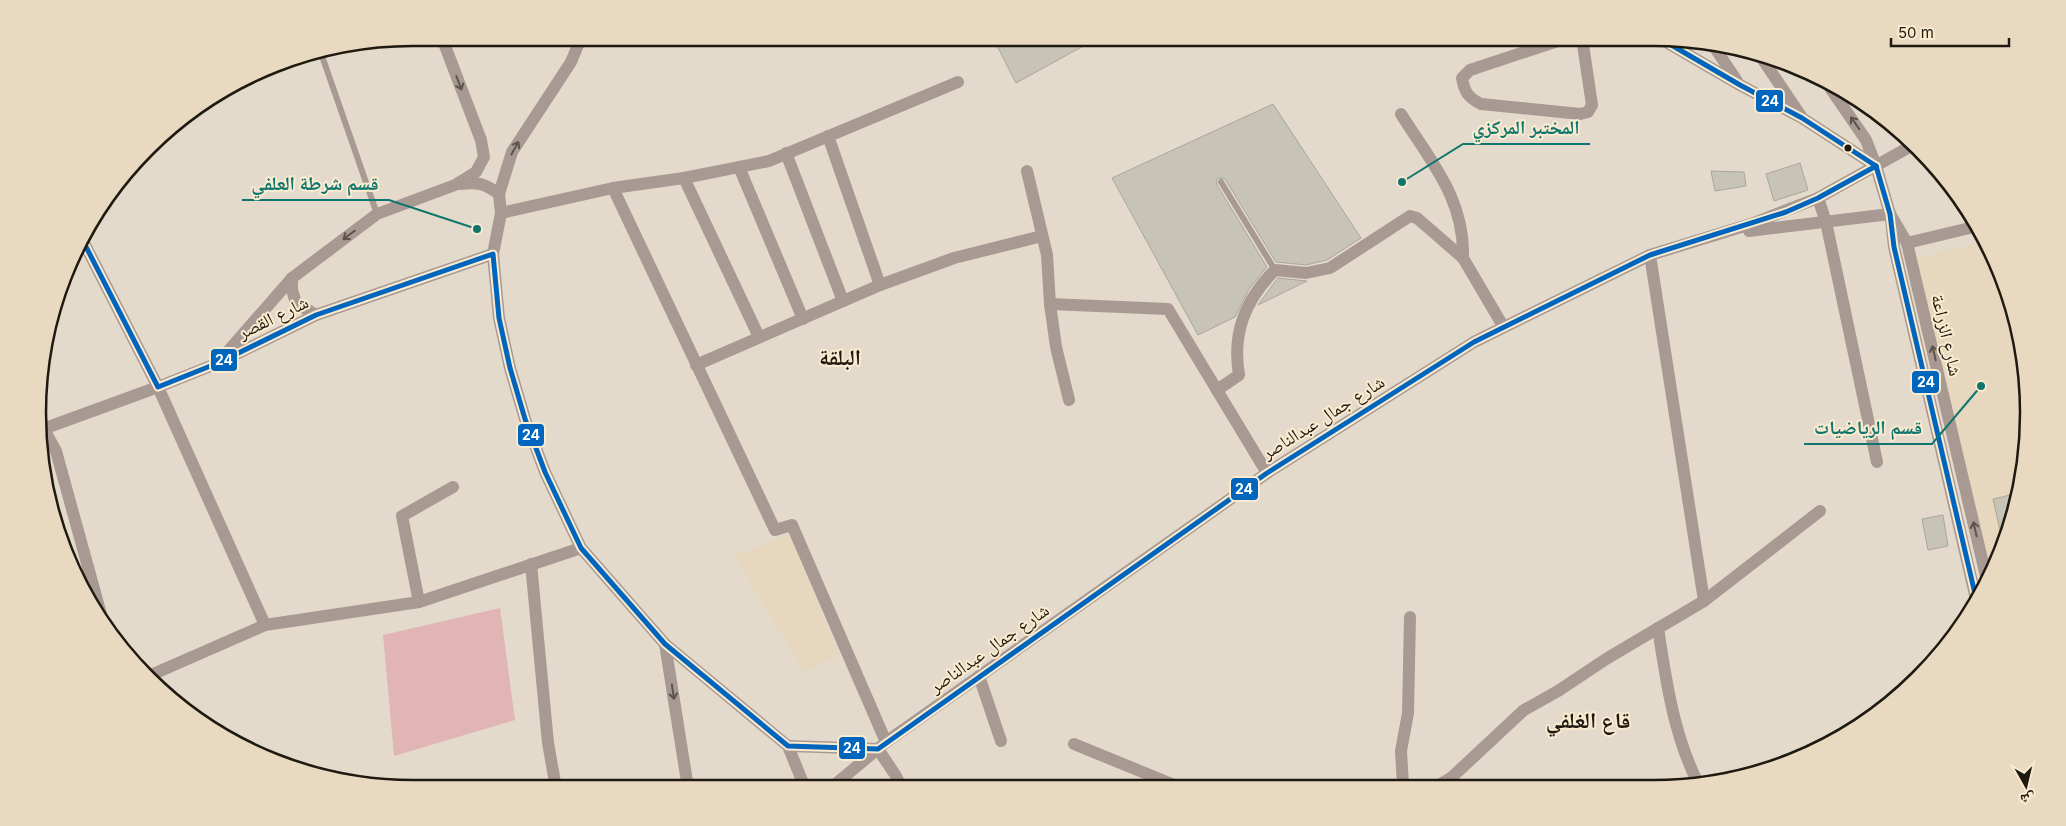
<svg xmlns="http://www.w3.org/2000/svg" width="2066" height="826" font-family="Inter,'Noto Naskh Arabic',sans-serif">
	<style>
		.built { fill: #e6d7be }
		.green { fill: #e1b5b4 }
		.building { fill: #c7c4b7; stroke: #a9a69a }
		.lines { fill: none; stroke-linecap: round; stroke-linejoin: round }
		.service { stroke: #a89a93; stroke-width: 6 }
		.minor { stroke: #a89a93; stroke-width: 12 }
		.bus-1-casing { stroke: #faeacf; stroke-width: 9 }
		.bus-1 { stroke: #0065bd; stroke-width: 5 }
		.oneway { stroke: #5d544b }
		.bus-dot { fill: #1f1a10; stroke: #faeacf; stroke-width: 2 }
		.labels { text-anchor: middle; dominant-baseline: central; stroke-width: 4; stroke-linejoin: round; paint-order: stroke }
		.street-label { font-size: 18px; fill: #1f1a10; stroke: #faeacf }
		.district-label { font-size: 22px; font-weight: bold; fill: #1f1a10; stroke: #faeacf }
		.rim { fill: none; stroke: #1f1a10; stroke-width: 2.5 }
		.leader { fill: none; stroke: #0f766e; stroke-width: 2 }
		.callout-dot { fill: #0f766e; stroke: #faeacf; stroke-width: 2 }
		.callout-label { font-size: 19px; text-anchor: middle; font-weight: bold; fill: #0f766e; stroke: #faeacf; stroke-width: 4; stroke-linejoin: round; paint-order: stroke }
		.line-badge { stroke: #faeacf; stroke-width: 2 }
		.badge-label { font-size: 14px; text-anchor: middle; font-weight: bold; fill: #fff }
	</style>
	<rect width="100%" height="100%" fill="#e3dacc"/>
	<!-- built -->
	<g class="built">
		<path d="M1985,241l24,52 16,71 3,74 -12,72 -27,60 -77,-311z"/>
		<path d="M789,534l50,121 -35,17 -70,-116z"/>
	</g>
	<!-- green -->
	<path class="green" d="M500,608l15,112 -121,36 -11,-121z"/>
	<!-- building -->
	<g class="building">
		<path d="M993,38h105l-82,45z"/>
		<path d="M1273,104l88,134 -34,22 -21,5 -30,-3 -51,-83 -6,-1 -3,2 1,5 50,82 -18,22 -14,28 -37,18 -86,-157z"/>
		<path d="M1800,163l8,27 -34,11 -8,-27z"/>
		<path d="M1711,171l33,1 2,14 -31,5z"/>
		<path d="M1278,278l29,3 -49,24 13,-18z"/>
		<path d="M2019,493l-3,17 -14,29 -9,-40z"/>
		<path d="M1943,515l5,31 -20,4 -6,-31z"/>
	</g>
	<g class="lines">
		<!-- service -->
		<g class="service">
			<path d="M321,53l56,161"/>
			<path d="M1221,182l54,88"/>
		</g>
		<!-- minor -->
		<g class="minor">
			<path d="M581,38l-10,24 -59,90 -13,42 2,19 -8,41 6,64 11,50 15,51 20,53 36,76 84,96 123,102 17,42"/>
			<path d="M1567,38l-97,32 -8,8c2,14 7,20 19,26l99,10 8,-2 4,-7 -10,-67"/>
			<path d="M1661,39l79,46 62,33 74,48"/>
			<path d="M1713,45l24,36"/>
			<path d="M1759,54l42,62"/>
			<path d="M1824,79l42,61 10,26 14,48 17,29 79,333"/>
			<path d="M1401,114c30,48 64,85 62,144"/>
			<path d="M828,136l52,149"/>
			<path d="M786,153l57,148"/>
			<path d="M739,167l64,152"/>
			<path d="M1027,171l20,84 3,49 6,43 13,53"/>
			<path d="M684,178l75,159"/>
			<path d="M460,184c18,-2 24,-1 39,10"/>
			<path d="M613,188l162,342 17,-5 94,217"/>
			<path d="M1818,198l8,24 51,240"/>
			<path d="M501,213l112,-25 71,-10 85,-17 189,-79"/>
			<path d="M1891,219l3,28 82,352"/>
			<path d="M1749,231l141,-17"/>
			<path d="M82,239l76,148 107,238"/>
			<path d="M1907,243l71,-17"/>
			<path d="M1650,255l54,346"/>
			<path d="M292,278v12l4,13 20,12"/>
			<path d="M1050,304l118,5 99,164"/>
			<path d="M223,357l69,-79 85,-64 78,-29 21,-13 8,-15 -3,-17 -39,-102"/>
			<path d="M696,365l184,-80 74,-27 88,-22"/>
			<path d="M1217,390l22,-15c-7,-42 6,-75 36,-105l31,3 24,-5 80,-52 7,2 46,40 40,68"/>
			<path d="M43,429l115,-42 60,-24 98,-48 177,-61"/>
			<path d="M44,429l12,22 48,174"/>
			<path d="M531,564l17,179 8,45"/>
			<path d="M419,602l-17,-86 51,-29"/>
			<path d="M1658,628c8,53 16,109 41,157"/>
			<path d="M665,644l23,144"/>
			<path d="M151,675l114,-50 154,-23 162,-54"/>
			<path d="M979,676l22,65"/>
			<path d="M1074,744l105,43"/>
			<path d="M788,746l90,3"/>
			<path d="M878,749l18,27 5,11"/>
			<path d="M1403,786l-2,-35 7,-38 2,-96"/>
			<path d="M1437,786l14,-8 73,-68 34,-19 48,-32 98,-58 116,-90"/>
			<path d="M832,787l54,-45 381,-269 207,-131 176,-87 101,-31 67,-26 95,-53"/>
		</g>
		<defs>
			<g id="bus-1">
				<path d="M1661,39l79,46 62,33 74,48"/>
				<path d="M1876,166l14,48 4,33 82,351"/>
				<path d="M82,239l76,148 60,-24 98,-48 177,-61 6,64 11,50 15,51 20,53 36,76 84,96 123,102 90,3 389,-276 207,-131 176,-87 136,-43 32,-14 58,-32"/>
			</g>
		</defs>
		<!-- bus-1 casing -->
		<use href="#bus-1" class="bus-1-casing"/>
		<!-- bus-1 -->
		<use href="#bus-1" class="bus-1"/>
	</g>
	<!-- one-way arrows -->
	<defs><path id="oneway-shaft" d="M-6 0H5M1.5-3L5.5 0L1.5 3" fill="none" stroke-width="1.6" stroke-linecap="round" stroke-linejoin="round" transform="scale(1.25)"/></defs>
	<g class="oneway">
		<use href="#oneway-shaft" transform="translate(459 83) rotate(69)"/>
		<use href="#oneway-shaft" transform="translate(1855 123) rotate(-125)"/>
		<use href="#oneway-shaft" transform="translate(515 148) rotate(-61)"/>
		<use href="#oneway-shaft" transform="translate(349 235) rotate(143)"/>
		<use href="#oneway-shaft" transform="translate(1934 353) rotate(-103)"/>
		<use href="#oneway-shaft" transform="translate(1975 529) rotate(-103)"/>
		<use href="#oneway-shaft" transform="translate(673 692) rotate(81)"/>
	</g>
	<!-- markers -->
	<circle class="bus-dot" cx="1848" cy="148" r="4.5"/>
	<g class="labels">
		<!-- street labels -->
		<g class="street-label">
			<text transform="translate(273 317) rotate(-26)">شارع القصر</text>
			<text transform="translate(1947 335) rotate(77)">شارع الزراعة</text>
			<text transform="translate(1323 417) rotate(-32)">شارع جمال عبدالناصر</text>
			<text transform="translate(989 648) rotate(-35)">شارع جمال عبدالناصر</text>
		</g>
		<!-- district labels -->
		<g class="district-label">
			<text x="840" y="357">البلقة</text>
			<text x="1588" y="720">قاع الغلفي</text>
		</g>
	</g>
	<!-- crop -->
	<path d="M0 0H2066V826H0ZM413 46H1653A367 367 0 0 1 2020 413V413A367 367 0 0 1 1653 780H413A367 367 0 0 1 46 413V413A367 367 0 0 1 413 46Z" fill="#e8d9c0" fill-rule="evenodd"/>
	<path class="rim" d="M413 46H1653A367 367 0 0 1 2020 413V413A367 367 0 0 1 1653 780H413A367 367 0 0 1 46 413V413A367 367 0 0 1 413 46Z"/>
	<!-- callouts -->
	<path class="leader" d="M1402 182L1463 144H1590M477 229L389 200H242M1981 386L1932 444H1804"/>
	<g class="callout-dot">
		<circle cx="1402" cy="182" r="5"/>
		<circle cx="477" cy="229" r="5"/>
		<circle cx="1981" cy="386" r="5"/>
	</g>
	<g class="callout-label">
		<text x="1526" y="134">المختبر المركزي</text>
		<text x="315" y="190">قسم شرطة العلفي</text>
		<text x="1868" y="434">قسم الرياضيات</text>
	</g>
	<g class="line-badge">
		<rect x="1755" y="89" width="29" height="24" rx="5" fill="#0065bd"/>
		<rect x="210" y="348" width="28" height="24" rx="5" fill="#0065bd"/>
		<rect x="1911" y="370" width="29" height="24" rx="5" fill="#0065bd"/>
		<rect x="517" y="423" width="28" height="24" rx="5" fill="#0065bd"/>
		<rect x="1230" y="477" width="29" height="24" rx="5" fill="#0065bd"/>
		<rect x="838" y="736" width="28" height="24" rx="5" fill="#0065bd"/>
	</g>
	<g class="badge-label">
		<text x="1770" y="106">24</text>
		<text x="224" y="365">24</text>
		<text x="1926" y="387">24</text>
		<text x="531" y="440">24</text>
		<text x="1244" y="494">24</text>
		<text x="852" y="753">24</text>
	</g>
	<!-- north arrow -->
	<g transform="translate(2026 786) rotate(172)" stroke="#faeacf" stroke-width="4" paint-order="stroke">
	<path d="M0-4L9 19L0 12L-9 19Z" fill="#1f1a10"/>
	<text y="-8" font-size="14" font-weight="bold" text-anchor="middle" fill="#1f1a10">ش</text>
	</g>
	<!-- scale -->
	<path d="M1891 38v8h118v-8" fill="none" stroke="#1f1a10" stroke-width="2.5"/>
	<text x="1898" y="38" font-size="15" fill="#1f1a10" stroke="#faeacf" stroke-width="4" paint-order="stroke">50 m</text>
</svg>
